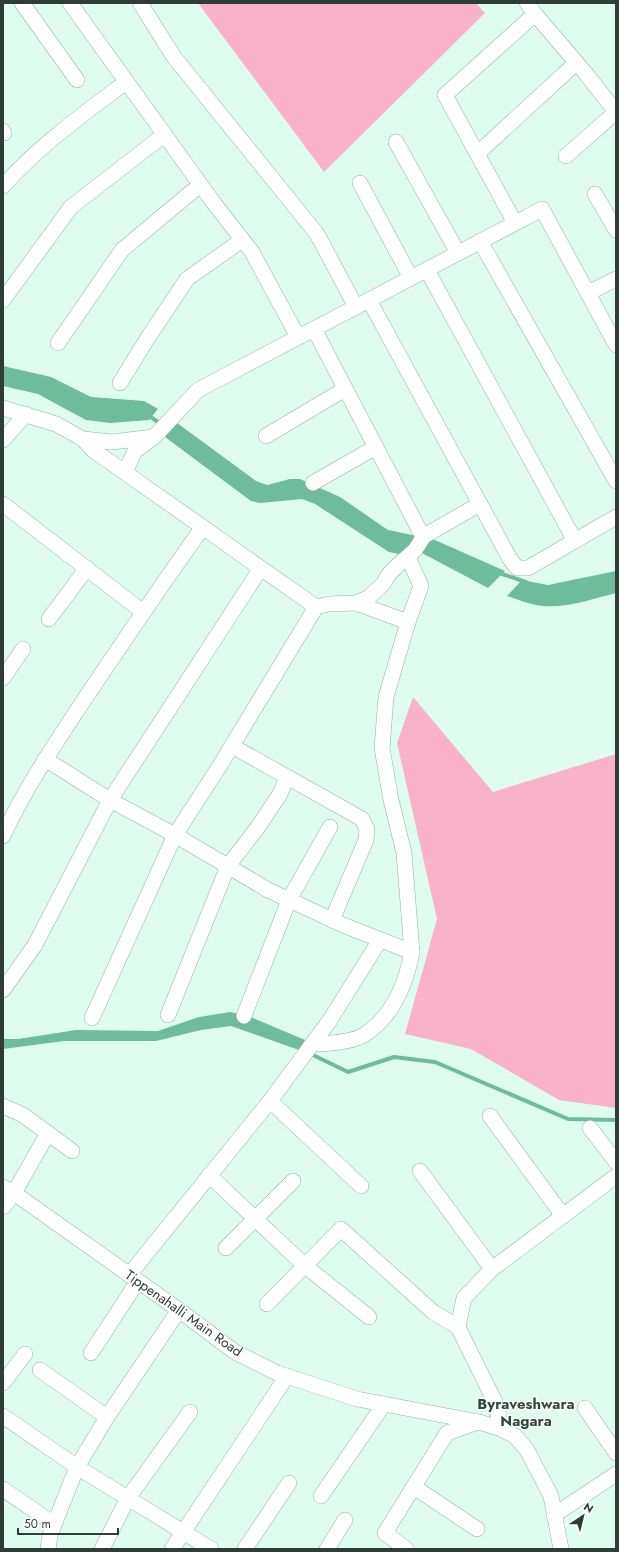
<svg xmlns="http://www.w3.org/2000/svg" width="619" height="1552" font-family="Jost,sans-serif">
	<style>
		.green { fill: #f9b2ca }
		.water { fill: #6ebc9b }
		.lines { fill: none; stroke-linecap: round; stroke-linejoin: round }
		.stream { stroke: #6ebc9b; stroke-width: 4 }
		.minor-casing { stroke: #95b2a4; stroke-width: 16 }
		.minor { stroke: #fff; stroke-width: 15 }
		.labels { text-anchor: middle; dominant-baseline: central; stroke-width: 3; stroke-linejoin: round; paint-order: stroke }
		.street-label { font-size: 14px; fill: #303c37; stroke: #fff }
		.neighbourhood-label { font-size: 15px; font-weight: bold; fill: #2f493d; stroke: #fff }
	</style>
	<rect width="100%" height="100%" fill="#defdee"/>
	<!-- green -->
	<g class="green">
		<path d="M198,3h278l9,10 -161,159z"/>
		<path d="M413,697l80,95 123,-38v354l-57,-8 -88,-51 -66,-15 32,-115 -40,-176z"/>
	</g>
	<!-- water -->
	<g class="water">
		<path d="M3,366l48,11 40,20 53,4 14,8 -9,11 -39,3 -24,-3 -48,-26 -35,-8z"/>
		<path d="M173,420l83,61 11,4 23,-6h10l40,18 48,33 29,6 -13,19 -15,-3 -74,-48 -13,-5 -42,4 -9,-2 -90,-67z"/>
		<path d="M428,537l77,34 -17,17 -70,-37z"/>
		<path d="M616,571v22c-24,6 -48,15 -73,13 -12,-1 -24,-6 -36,-10l15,-16 26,5z"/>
		<path d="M230,1012l18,4 57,24 -6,10 -68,-24 -30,4 -45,11h-92l-61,8v-10h15l58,-9 82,1 41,-14z"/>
	</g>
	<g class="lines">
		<!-- stream -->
		<g class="stream">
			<path d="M148,415l14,10"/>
			<path d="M496,572l30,10"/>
			<path d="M309,1053l39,19 46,-15 41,5 133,57 48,1"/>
		</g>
		<defs>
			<g id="minor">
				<path d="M22,3l55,77"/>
				<path d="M70,3l143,199 39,50 46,85"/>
				<path d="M140,3l34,54 143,177 39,73"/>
				<path d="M527,3l8,11 52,61 29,37"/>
				<path d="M3,131l1,2"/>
				<path d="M396,142l62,111"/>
				<path d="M477,154l99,-91"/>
				<path d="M566,156l50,-44"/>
				<path d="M360,183l51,95"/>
				<path d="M3,186c37,-41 79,-71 123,-104"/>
				<path d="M595,194l21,36"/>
				<path d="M515,223l-70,-128 90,-81"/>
				<path d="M480,241l136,240"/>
				<path d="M427,270l148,271"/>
				<path d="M588,293l28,-14"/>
				<path d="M3,300l68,-93 93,-72"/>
				<path d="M369,300l141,259 7,9h11l88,-51"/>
				<path d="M314,329l109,208"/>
				<path d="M58,343l64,-93 78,-65"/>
				<path d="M120,383l29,-47 38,-57 55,-39"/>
				<path d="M3,408l53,16 27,15 29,3 42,-5"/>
				<path d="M266,436l79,-47"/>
				<path d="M83,439l10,11 223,157"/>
				<path d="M3,440l23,-26"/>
				<path d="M125,472l10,-21 19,-14 44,-47 344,-181 74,136"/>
				<path d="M313,483l63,-36"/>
				<path d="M3,504l140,108"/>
				<path d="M408,557l13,29 -13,36"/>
				<path d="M356,603l52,19 -22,75 -4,51 9,52 13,53 8,99"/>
				<path d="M49,619l38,-51"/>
				<path d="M3,678l20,-29"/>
				<path d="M232,746l130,73 5,10 -1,11 -34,80"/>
				<path d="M45,759l65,41 65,35 93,55 75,35 69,27c-6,32 -20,65 -48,83 -11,7 -38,9 -51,9"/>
				<path d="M3,836c22,-48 52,-92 81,-136 39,-58 78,-116 119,-173"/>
				<path d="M3,990l32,-45 75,-145 151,-232"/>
				<path d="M168,1015l60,-149 30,-39 22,-33 7,-17"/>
				<path d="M244,1016l45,-116 41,-73"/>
				<path d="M92,1018l83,-183 44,-68 97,-160 13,-3 27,-1 12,-5 15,-14 6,-10 8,-8 18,-16 9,-14 56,-32"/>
				<path d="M270,1101l91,85"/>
				<path d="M3,1106l20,9 49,36"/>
				<path d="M490,1116l73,100"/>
				<path d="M590,1128l26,34"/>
				<path d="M420,1171l72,98"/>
				<path d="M209,1175l95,90 65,52"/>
				<path d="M3,1187l11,6 165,117 56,42 42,21 80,26 122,23 20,6 16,8 12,14 24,46 10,53"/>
				<path d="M3,1207l11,-14 34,-60"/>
				<path d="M226,1248l67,-67"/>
				<path d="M129,1275l141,-174 60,-81 50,-80"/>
				<path d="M267,1304l74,-75 92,83 25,15"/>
				<path d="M91,1353l47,-72"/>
				<path d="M40,1370l67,47"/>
				<path d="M3,1383l22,-29"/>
				<path d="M585,1408l31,45"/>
				<path d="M3,1416l74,51 134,82"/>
				<path d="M499,1428l-1,-20 -40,-81 6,-29 28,-29 124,-93"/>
				<path d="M414,1487l63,42"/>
				<path d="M3,1489l51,35"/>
				<path d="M321,1496l63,-92"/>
				<path d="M554,1515l62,-41"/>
				<path d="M48,1549l2,-14 27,-68 30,-50 72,-107"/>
				<path d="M102,1549l26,-51 62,-86"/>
				<path d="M172,1549l115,-173"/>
				<path d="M245,1549l44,-66"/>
				<path d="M327,1549l18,-29"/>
				<path d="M406,1549l-21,-16 62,-100 31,-11"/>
			</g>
		</defs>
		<!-- minor casing -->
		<use href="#minor" class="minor-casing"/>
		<!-- minor -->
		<use href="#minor" class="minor"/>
	</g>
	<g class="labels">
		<!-- street labels -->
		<g class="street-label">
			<text transform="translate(184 1313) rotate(35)">Tippenahalli Main Road</text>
		</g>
		<!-- neighbourhood labels -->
		<g class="neighbourhood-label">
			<text x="526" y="1404">Byraveshwara<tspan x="526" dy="17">Nagara</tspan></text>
		</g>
	</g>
	<!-- border -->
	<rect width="619" height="1552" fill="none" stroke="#303c37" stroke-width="8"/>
	<!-- north arrow -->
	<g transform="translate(583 1516) rotate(35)" stroke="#ffffff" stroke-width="3" paint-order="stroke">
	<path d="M0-3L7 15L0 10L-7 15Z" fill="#303c37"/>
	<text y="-6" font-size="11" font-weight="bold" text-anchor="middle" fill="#303c37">N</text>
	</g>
	<!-- scale -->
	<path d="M18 1528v6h100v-6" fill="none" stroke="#303c37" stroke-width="2"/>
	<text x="24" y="1528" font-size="12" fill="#303c37" stroke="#ffffff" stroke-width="3" paint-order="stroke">50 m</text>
</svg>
